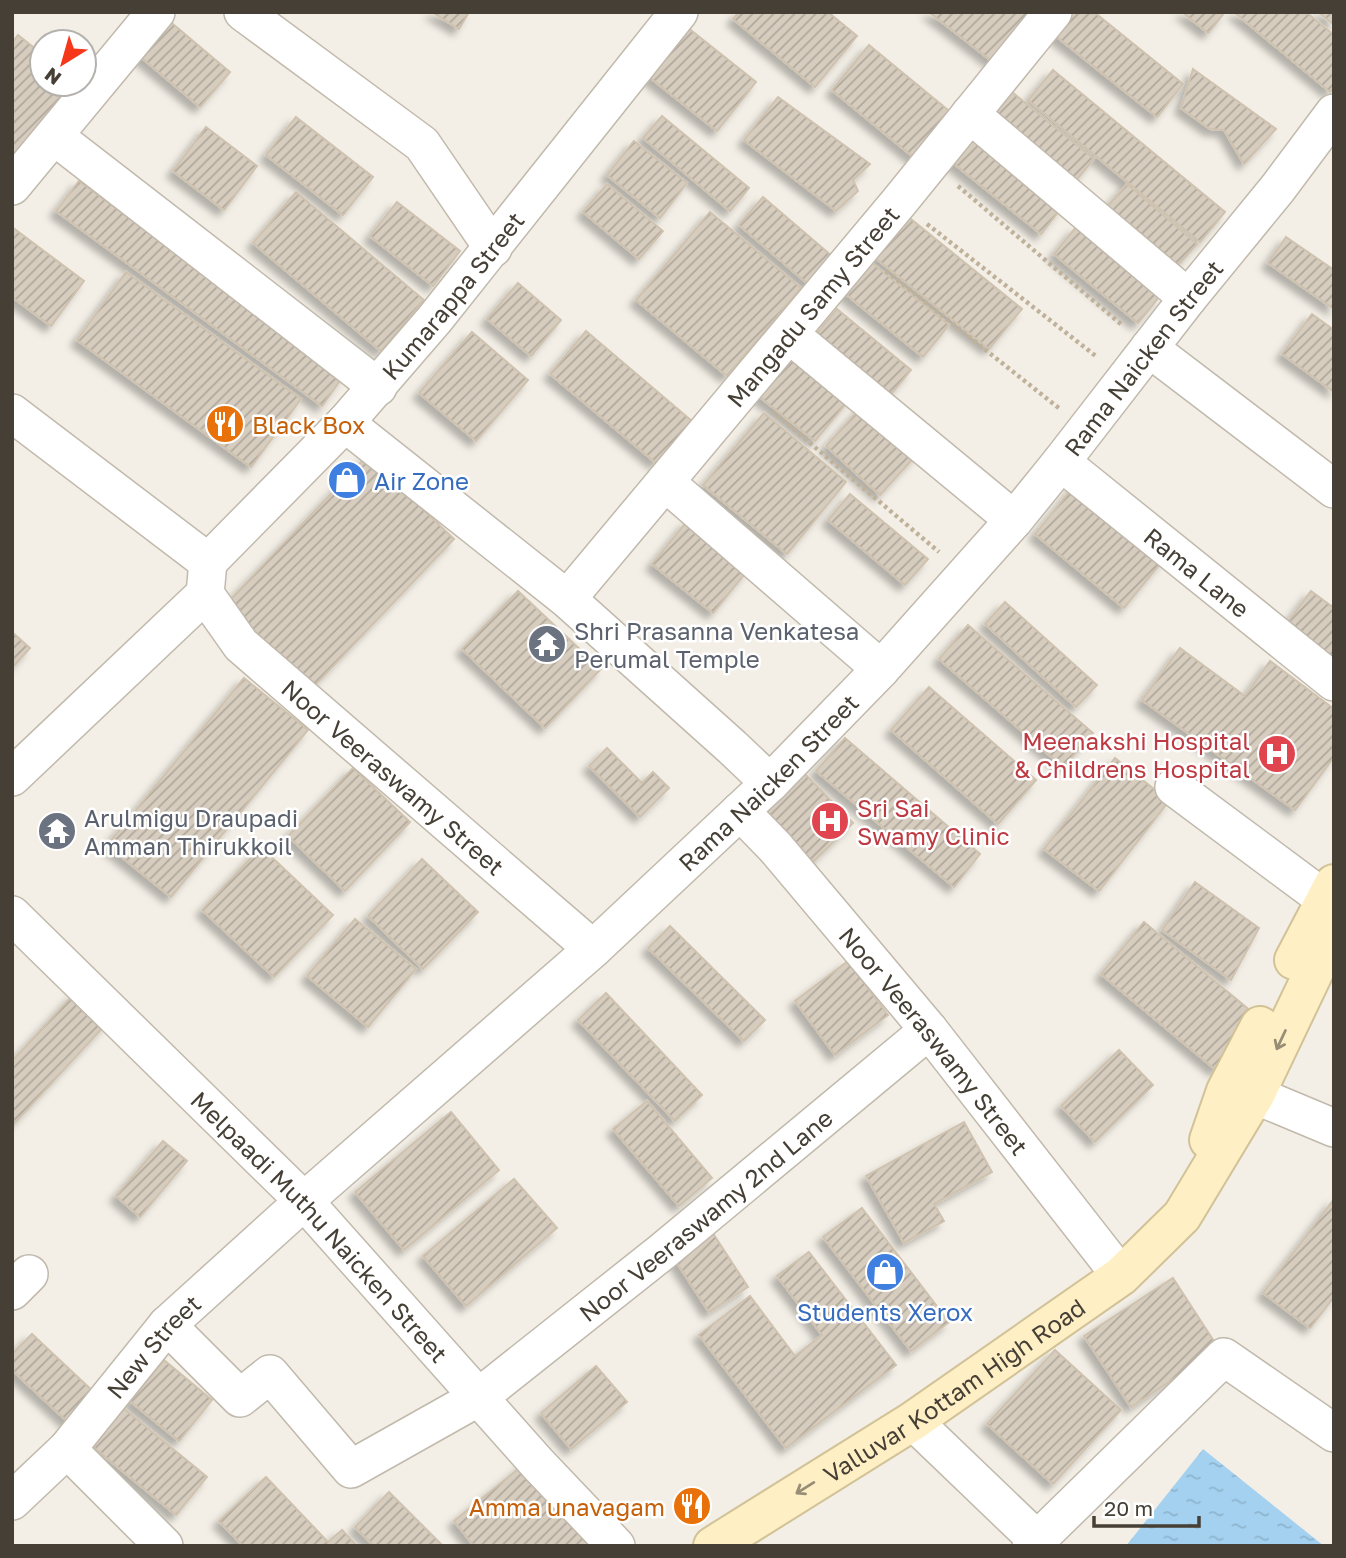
<svg xmlns="http://www.w3.org/2000/svg" width="1346" height="1558" font-family="'Golos Text',sans-serif">
	<style>
		.water { fill: url(#water-ripples) }
		.building { fill: url(#building-hatch); stroke: #cfc2af; stroke-width: 2; filter: url(#shadow) }
		.lines { fill: none; stroke-linecap: round; stroke-linejoin: round }
		.street-casing { stroke: #c1b9ac; stroke-width: 40 }
		.secondary-casing { stroke: #d2c297; stroke-width: 42 }
		.path { stroke: #c0b29a; stroke-width: 4.5; stroke-dasharray: 3.5 3.5; stroke-linecap: butt }
		.street { stroke: #fff; stroke-width: 37 }
		.secondary { stroke: #feefc5; stroke-width: 38 }
		.oneway { stroke: #988e76 }
		.labels { text-anchor: middle; dominant-baseline: central; stroke-width: 5; stroke-linejoin: round; paint-order: stroke }
		.street-label { font-size: 24px; fill: #453f35; stroke: #fff }
		.food-label { font-size: 24px; fill: #c56008; stroke: #fff; text-anchor: start }
		.shop-label { font-size: 24px; fill: #366cbe; stroke: #fff; text-anchor: start }
		.worship-label { font-size: 24px; fill: #5b616d; stroke: #fff; text-anchor: start }
		.health-label { font-size: 24px; fill: #be3a42; stroke: #fff; text-anchor: end }
	</style>
	<defs>
		<pattern id="water-ripples" width="26" height="14" patternUnits="userSpaceOnUse" patternTransform="scale(1.75)"><rect width="26" height="14" fill="#a3d1ef"/><path d="M2 4q2-2 4 0t4 0M15 11q2-2 4 0t4 0" fill="none" stroke="#8eb4ce"/></pattern>
		<pattern id="building-hatch" width="6" height="6" patternUnits="userSpaceOnUse" patternTransform="scale(1.75)"><rect width="6" height="6" fill="#d7cdbf"/><path d="M-1 1l2-2M0 6l6-6M5 7l2-2" fill="none" stroke="#b0a89c"/></pattern>
		<filter id="shadow"><feDropShadow dx="-6" dy="6" stdDeviation="3.5" flood-color="#0004"/></filter>
	</defs>
	<rect width="100%" height="100%" fill="#f3efe6"/>
	<!-- water -->
	<path class="water" d="M1203,1449l121,97h-198z"/>
	<!-- building -->
	<g class="building">
		<path d="M432,12h37l-10,17z"/>
		<path d="M739,12h89l29,24 -42,51 -82,-68z"/>
		<path d="M929,12h95l10,8 -36,46z"/>
		<path d="M1069,12h25l89,72 -26,33 -105,-84z"/>
		<path d="M1182,12h43l-17,21z"/>
		<path d="M1234,12h72l28,23v53l-4,4z"/>
		<path d="M1318,12h16v13z"/>
		<path d="M167,19l63,53 -30,35 -63,-53z"/>
		<path d="M687,27l69,55 -39,49 -69,-55z"/>
		<path d="M18,35l24,19v30h30l-60,73v-114z"/>
		<path d="M869,45l91,75 -37,45 -91,-75z"/>
		<path d="M1193,69l83,60 -32,35 -20,-34 -14,-1 -29,-21z"/>
		<path d="M1053,70l172,142 -25,30 -172,-142z"/>
		<path d="M1012,92l82,67 -26,31 -82,-67z"/>
		<path d="M778,97l92,67 -17,16 5,11 -22,20 -92,-71z"/>
		<path d="M662,116l87,72 -19,23 -87,-73z"/>
		<path d="M296,117l77,60 -30,38 -77,-60z"/>
		<path d="M206,127l51,39 -33,44 -51,-39z"/>
		<path d="M968,132l94,75 -21,27 -94,-76z"/>
		<path d="M634,141l53,42 -27,35 -53,-43z"/>
		<path d="M79,181l265,194 -22,31 -266,-195z"/>
		<path d="M607,184l56,47 -24,28 -56,-47z"/>
		<path d="M1127,184l70,60 -30,33 -69,-60z"/>
		<path d="M296,192l128,108 -43,51 -128,-108z"/>
		<path d="M763,197l76,65 -24,28 -76,-65z"/>
		<path d="M397,202l63,49 -27,35 -63,-50z"/>
		<path d="M710,212l91,76 -74,88 -91,-76z"/>
		<path d="M906,215l116,94 -33,40 -116,-93z"/>
		<path d="M12,227l72,54 -33,45 -39,-29z"/>
		<path d="M1076,227l84,69 -22,27 -84,-69z"/>
		<path d="M1286,237l48,33v39l-66,-46z"/>
		<path d="M867,259l82,66 -26,32 -81,-66z"/>
		<path d="M126,272l175,127 -50,68 -174,-127z"/>
		<path d="M518,283l43,37 -30,36 -44,-37z"/>
		<path d="M837,309l74,61 -28,34 -74,-61z"/>
		<path d="M1312,314l22,16v62l-52,-38z"/>
		<path d="M586,331l106,90 -36,42 -106,-89z"/>
		<path d="M472,332l56,48 -52,61 -57,-48z"/>
		<path d="M793,346l60,49 -38,46 -59,-47z"/>
		<path d="M865,403l55,48 -40,44 -54,-49z"/>
		<path d="M764,413l82,69 -59,72 -84,-69z"/>
		<path d="M367,456l87,83 -141,148 -87,-83z"/>
		<path d="M1080,479l89,74 -45,55 -89,-74z"/>
		<path d="M850,494l78,65 -23,26 -77,-65z"/>
		<path d="M687,521l61,49 -35,43 -61,-49z"/>
		<path d="M518,591l83,78 -56,59 -83,-79z"/>
		<path d="M1311,591l23,17v63l-53,-40z"/>
		<path d="M1005,602l92,83 -21,22 -91,-83z"/>
		<path d="M968,625l125,108 -30,34 -124,-108z"/>
		<path d="M12,632l18,16 -18,20z"/>
		<path d="M1180,648l65,48 25,-35 64,48v48l-39,53 -153,-110z"/>
		<path d="M244,678l64,52 -137,167 -64,-52z"/>
		<path d="M929,687l107,93 -38,44 -107,-94z"/>
		<path d="M845,738l135,116 -26,33 -138,-116z"/>
		<path d="M607,748l35,35 11,-11 16,16 -29,29 -51,-51z"/>
		<path d="M1115,758l54,43 -70,90 -55,-42z"/>
		<path d="M353,768l57,54 -65,69 -57,-55z"/>
		<path d="M803,772l50,51 -40,39 -49,-50z"/>
		<path d="M261,847l72,68 -59,62 -72,-67z"/>
		<path d="M422,859l56,53 -55,57 -55,-53z"/>
		<path d="M1195,882l64,46 -28,52 -69,-50z"/>
		<path d="M355,919l61,50 -48,58 -61,-51z"/>
		<path d="M1144,922l115,96 -43,52 -115,-96z"/>
		<path d="M670,926l95,94 -21,21 -96,-93z"/>
		<path d="M848,961l40,54 -53,40 -40,-54z"/>
		<path d="M606,993l96,102 -27,26 -97,-101z"/>
		<path d="M74,994l33,29 -95,103v-65z"/>
		<path d="M1119,1050l34,35 -58,57 -34,-36z"/>
		<path d="M647,1101l65,77 -33,28 -66,-77z"/>
		<path d="M451,1112l48,58 -95,80 -49,-58z"/>
		<path d="M964,1122l28,50 -58,32 10,17 -40,22 -38,-67z"/>
		<path d="M163,1141l24,20 -47,56 -24,-21z"/>
		<path d="M514,1179l43,49 -91,78 -43,-50z"/>
		<path d="M1334,1199v98l-24,31 -47,-35z"/>
		<path d="M862,1208l87,114 -38,29 -88,-114z"/>
		<path d="M701,1215l47,72 -39,25 -47,-72z"/>
		<path d="M809,1252l87,113 -110,83 -87,-113 51,-39 45,60 27,-21 -45,-59z"/>
		<path d="M1173,1278l46,71 -88,58 -47,-71z"/>
		<path d="M32,1334l65,61 -27,29 -58,-54v-16z"/>
		<path d="M1055,1350l66,60 -68,74 -66,-60z"/>
		<path d="M164,1360l48,40 -33,41 -49,-40z"/>
		<path d="M596,1366l31,36 -56,47 -30,-36z"/>
		<path d="M122,1407l85,70 -31,38 -85,-70z"/>
		<path d="M528,1461l66,80 -5,5h-115l-20,-25z"/>
		<path d="M266,1477l62,65 14,-12 15,16h-114l-24,-25z"/>
		<path d="M389,1492l54,54h-69l-19,-19z"/>
	</g>
	<g class="lines">
		<defs>
			<g id="street">
				<path d="M243,12l179,132 71,104"/>
				<path d="M970,114l218,184"/>
				<path d="M54,136l324,251"/>
				<path d="M12,186l144,-174"/>
				<path d="M789,334l225,186"/>
				<path d="M1149,348l185,141"/>
				<path d="M12,413l196,149"/>
				<path d="M345,423l222,176 165,148 38,36"/>
				<path id="s1" d="M1061,462l273,220"/>
				<path d="M665,482l216,187"/>
				<path id="s2" d="M208,562l137,-139 89,-103 245,-308"/>
				<path id="s3" d="M208,562l-3,32 36,51 352,304"/>
				<path id="s4" d="M567,599l332,-397 154,-190"/>
				<path d="M12,777l193,-183"/>
				<path d="M1174,787l152,113"/>
				<path id="s5" d="M740,811l35,36 154,183 192,246"/>
				<path id="s6" d="M12,915l292,286 234,263 78,82"/>
				<path d="M1255,1095l79,33"/>
				<path d="M12,1291l17,-17"/>
				<path id="s7" d="M167,1325l73,73 30,-24 81,95 128,-72 184,-146 266,-221"/>
				<path d="M913,1421l123,118"/>
				<path d="M67,1449l97,97"/>
				<path id="s8" d="M12,1501l55,-52 100,-124 137,-124 289,-252 177,-166 111,-114 133,-149 47,-58 127,-164 90,-110 56,-75"/>
				<path d="M1031,1546l193,-189 110,76"/>
			</g>
			<g id="secondary">
				<path d="M1294,960l40,-76"/>
				<path d="M1209,1140l17,-49 34,-65"/>
				<path id="s9" d="M713,1546l200,-125 208,-145 61,-60 73,-121 63,-132 16,-28"/>
			</g>
		</defs>
		<!-- street casing -->
		<use href="#street" class="street-casing"/>
		<!-- secondary casing -->
		<use href="#secondary" class="secondary-casing"/>
		<!-- path -->
		<g class="path">
			<path d="M958,186l164,139"/>
			<path d="M927,224l170,133"/>
			<path d="M886,271l174,138"/>
			<path d="M772,411l167,141"/>
		</g>
		<!-- street -->
		<use href="#street" class="street"/>
		<!-- secondary -->
		<use href="#secondary" class="secondary"/>
	</g>
	<!-- one-way arrows -->
	<defs><path id="oneway-shaft" d="M-6 0H5M1.5-3L5.5 0L1.5 3" fill="none" stroke-width="1.6" stroke-linecap="round" stroke-linejoin="round" transform="scale(1.75)"/></defs>
	<g class="oneway">
		<use href="#oneway-shaft" transform="translate(1281 1040) rotate(115)"/>
		<use href="#oneway-shaft" transform="translate(805 1488) rotate(148)"/>
	</g>
	<!-- icons -->
	<defs>
		<symbol id="restaurant-disc" viewBox="-11 -11 22 22"><circle r="9.5" fill="#e8710a" stroke="#fff"/><path d="M-5-6h1v4h1v-4h1v4h1v-4h1v5L-1.5 .5V6h-2V.5L-5-1ZM5-6V6H3V1.5H1.5Q1.5-4 5-6Z" fill="#fff"/></symbol>
		<symbol id="shop-disc" viewBox="-11 -11 22 22"><circle r="9.5" fill="#3f7fe0" stroke="#fff"/><path d="M-5-2.5h2.3a2.7 3.5 0 0 1 5.4 0H5L5.5 6h-11ZM-1.5-2.5h3a1.5 2.3 0 0 0-3 0Z" fill="#fff"/></symbol>
		<symbol id="temple-disc" viewBox="-11 -11 22 22"><circle r="9.5" fill="#6b7280" stroke="#fff"/><path d="M0-6L5-2H3V0L6.5 2.5H4V6H1.5V3h-3V6H-4V2.5H-6.5L-3 0V-2H-5Z" fill="#fff"/></symbol>
		<symbol id="hospital-disc" viewBox="-11 -11 22 22"><circle r="9.5" fill="#e0444e" stroke="#fff"/><path d="M-5-5h3v3.5h4V-5h3V5h-3V1.5h-4V5h-3Z" fill="#fff"/></symbol>
	</defs>
	<g fill-rule="evenodd">
		<use href="#restaurant-disc" x="203" y="402" width="44" height="44"/>
		<use href="#shop-disc" x="325" y="458" width="44" height="44"/>
		<use href="#temple-disc" x="525" y="622" width="44" height="44"/>
		<use href="#hospital-disc" x="1255" y="732" width="44" height="44"/>
		<use href="#hospital-disc" x="808" y="799" width="44" height="44"/>
		<use href="#temple-disc" x="35" y="809" width="44" height="44"/>
		<use href="#shop-disc" x="863" y="1250" width="44" height="44"/>
		<use href="#restaurant-disc" x="670" y="1484" width="44" height="44"/>
	</g>
	<g class="labels">
		<!-- street labels -->
		<g class="street-label">
			<text stroke="none"><textPath href="#s2" startOffset="362">Kumarappa Street</textPath></text>
			<text stroke="none"><textPath href="#s4" startOffset="382">Mangadu Samy Street</textPath></text>
			<text stroke="none"><textPath href="#s8" startOffset="1612">Rama Naicken Street</textPath></text>
			<text stroke="none"><textPath href="#s1" startOffset="175">Rama Lane</textPath></text>
			<text stroke="none"><textPath href="#s3" startOffset="296">Noor Veeraswamy Street</textPath></text>
			<text stroke="none"><textPath href="#s8" startOffset="1045">Rama Naicken Street</textPath></text>
			<text stroke="none"><textPath href="#s5" startOffset="301">Noor Veeraswamy Street</textPath></text>
			<text stroke="none"><textPath href="#s7" startOffset="704">Noor Veeraswamy 2nd Lane</textPath></text>
			<text stroke="none"><textPath href="#s6" startOffset="438">Melpaadi Muthu Naicken Street</textPath></text>
			<text stroke="none"><textPath href="#s8" startOffset="210">New Street</textPath></text>
			<text stroke="none"><textPath href="#s9" startOffset="287">Valluvar Kottam High Road</textPath></text>
		</g>
		<!-- food labels -->
		<g class="food-label">
			<text x="252" y="424">Black Box</text>
			<text x="665" y="1506" text-anchor="end">Amma unavagam</text>
		</g>
		<!-- shop labels -->
		<g class="shop-label">
			<text x="374" y="480">Air Zone</text>
			<text x="885" y="1311" text-anchor="middle">Students Xerox</text>
		</g>
		<!-- worship labels -->
		<g class="worship-label">
			<text x="574" y="630">Shri Prasanna Venkatesa<tspan x="574" dy="28">Perumal Temple</tspan></text>
			<text x="84" y="817">Arulmigu Draupadi<tspan x="84" dy="28">Amman Thirukkoil</tspan></text>
		</g>
		<!-- health labels -->
		<g class="health-label">
			<text x="1250" y="740">Meenakshi Hospital<tspan x="1250" dy="28">&amp; Childrens Hospital</tspan></text>
			<text x="857" y="807" text-anchor="start">Sri Sai<tspan x="857" dy="28">Swamy Clinic</tspan></text>
		</g>
	</g>
	<!-- border -->
	<rect width="1346" height="1558" fill="none" stroke="#453f35" stroke-width="28"/>
	<!-- north arrow -->
	<g transform="translate(63 63) rotate(217)"><circle r="33" fill="#ffffff" stroke="#b5b2ae" stroke-width="2"/>
	<path d="M0-5L12 26L0 18L-12 26Z" fill="#f6371a"/>
	<text y="-10" font-size="19" font-weight="bold" text-anchor="middle" fill="#453f35">N</text>
	</g>
	<!-- scale -->
	<path d="M1094 1516v10h105v-10" fill="none" stroke="#453f35" stroke-width="3.5"/>
	<text x="1104" y="1516" font-size="21" fill="#453f35" stroke="#ffffff" stroke-width="5" paint-order="stroke">20 m</text>
</svg>
